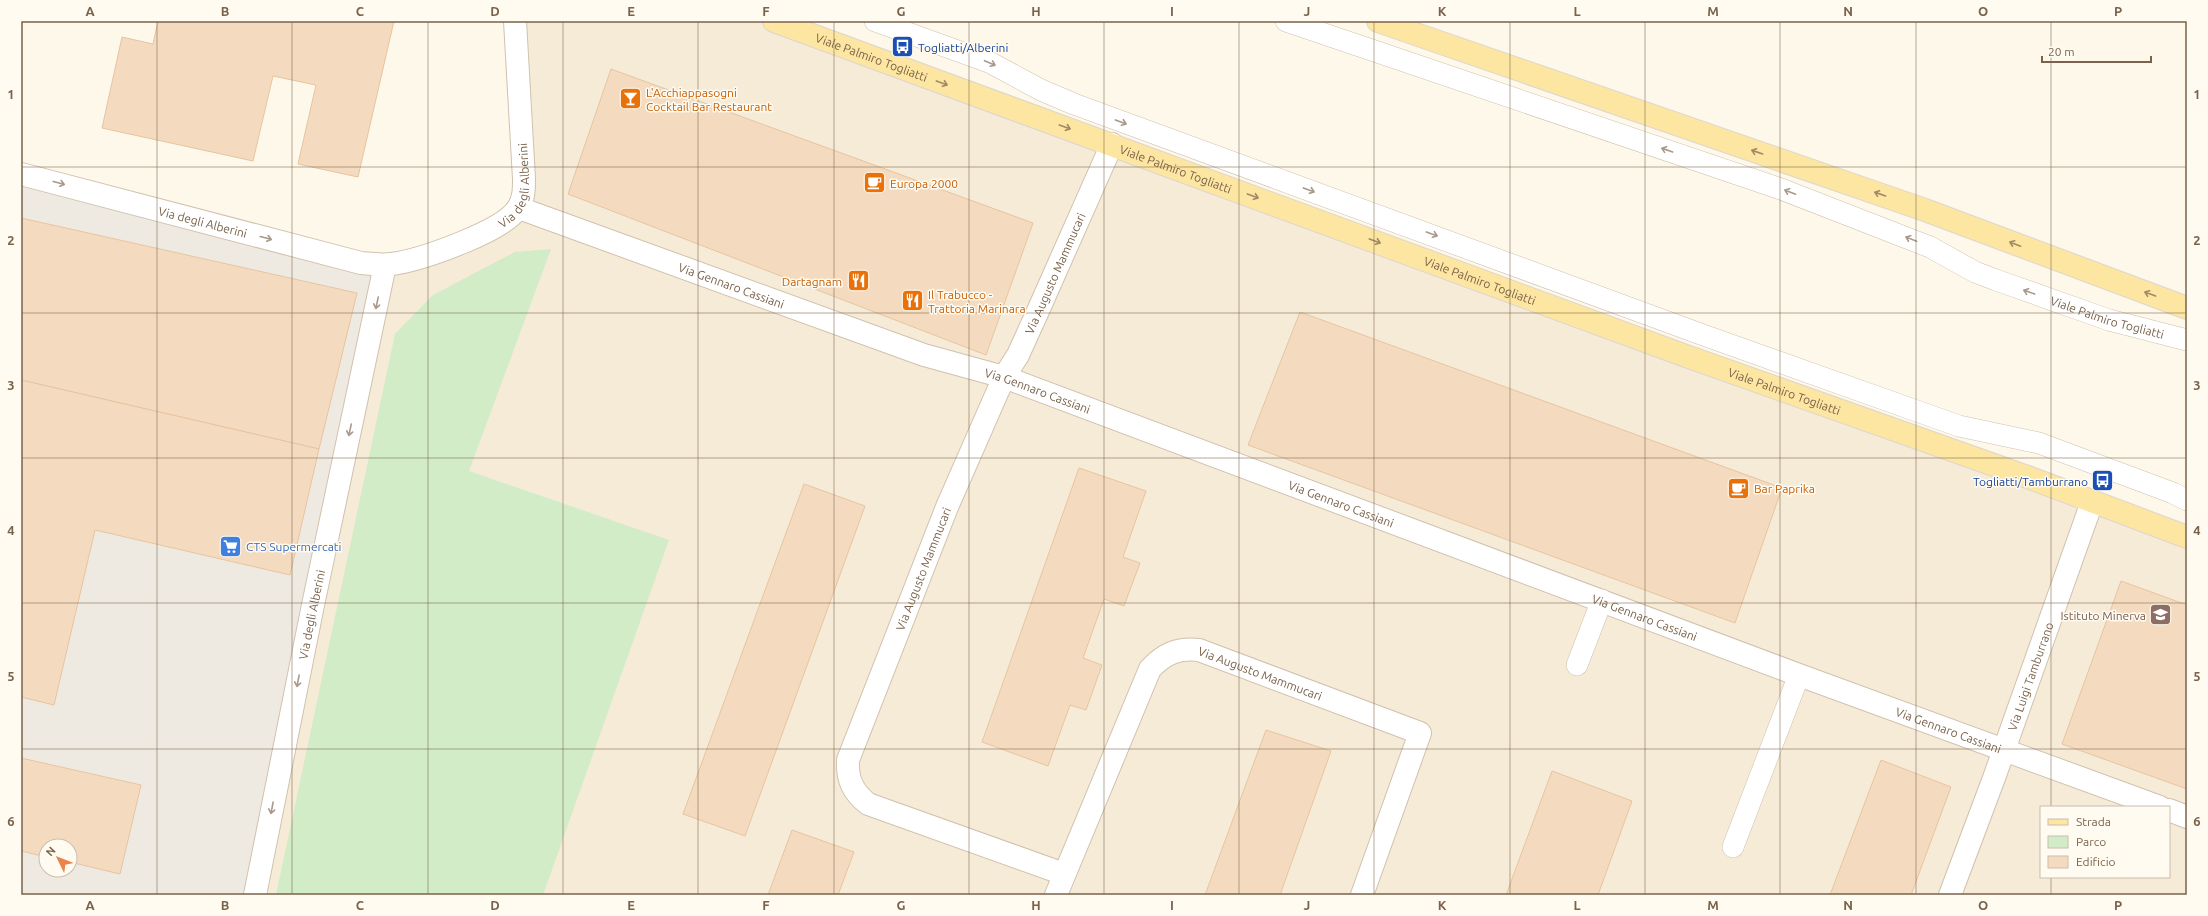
<svg xmlns="http://www.w3.org/2000/svg" width="2208" height="916" font-family="Ubuntu,sans-serif">
	<style>
		.residential { fill: #f5ebd7; fill-rule: evenodd }
		.industrial { fill: #eeeae2; fill-rule: evenodd }
		.green { fill: #d1ecc6 }
		.building { fill: #f4dbc0; stroke: #e7c4a0 }
		.lines { fill: none; stroke-linecap: round; stroke-linejoin: round }
		.service-casing { stroke: #d1c1ae; stroke-width: 22 }
		.minor-casing { stroke: #d1c1ae; stroke-width: 24 }
		.primary-casing { stroke: #dcd6d0; stroke-width: 24 }
		.service { stroke: #fff; stroke-width: 21 }
		.minor { stroke: #fff; stroke-width: 22 }
		.primary { stroke: #fde6a1; stroke-width: 22 }
		.oneway { stroke: #a9998a }
		.oneway2 { stroke: #a18a65 }
		.grid { fill: none; stroke: #7a624b; stroke-width: 1; stroke-opacity: 0.55 }
		.labels { text-anchor: middle; dominant-baseline: central; stroke-width: 3; stroke-linejoin: round; paint-order: stroke }
		.transit-label { font-size: 12px; fill: #164399; stroke: #fffbf1; text-anchor: start }
		.street-label { font-size: 12px; fill: #7a624b; stroke: #fffbf1 }
		.food-label { font-size: 12px; fill: #c56008; stroke: #fffbf1; text-anchor: start }
		.shop-label { font-size: 12px; fill: #366cbe; stroke: #fffbf1; text-anchor: start }
		.education-label { font-size: 12px; fill: #785e54; stroke: #fffbf1; text-anchor: end }
		.neatline { fill: none; stroke: #7a624b; stroke-width: 1.5 }
		.grid-label { font-size: 13px; text-anchor: middle; font-weight: bold; fill: #7a624b }
	</style>
	<rect width="100%" height="100%" fill="#fdf8ea"/>
	<!-- residential -->
	<path class="residential" d="M513,21h283l1391,514v360h-1932l118,-631 95,-24 51,-32zM2041,807h128v70h-128z"/>
	<!-- industrial -->
	<path class="industrial" d="M21,174l364,91 -130,630h-234zM46,846h24v24h-24z"/>
	<!-- green -->
	<path class="green" d="M551,249l-82,222 200,69 -126,355h-267l119,-561 38,-39 82,-43z"/>
	<!-- building -->
	<g class="building">
		<path d="M158,21h236l-36,156 -60,-13 18,-79 -43,-9 -20,85 -151,-33 20,-91 31,7z"/>
		<path d="M611,69l422,154 -47,132 -418,-161z"/>
		<path d="M21,218l336,75 -38,156 -298,-69z"/>
		<path d="M1300,312l482,176 -47,135 -487,-178z"/>
		<path d="M21,380l298,69 -29,126 -195,-45 -41,175 -33,-8z"/>
		<path d="M1079,468l67,23 -23,66 17,6 -16,43 -20,-7 -21,59 19,7 -16,45 -16,-5 -22,61 -66,-24z"/>
		<path d="M804,484l61,22 -120,330 -62,-22z"/>
		<path d="M2121,581l66,24v184l-125,-45z"/>
		<path d="M1266,730l65,21 -51,144h-75z"/>
		<path d="M21,758l120,27 -21,89 -50,-12v-16h-24v11l-25,-6z"/>
		<path d="M1881,760l70,27 -40,108h-81z"/>
		<path d="M1552,771l80,30 -34,94h-92z"/>
		<path d="M792,830l62,22 -16,43h-70z"/>
	</g>
	<g class="lines">
		<defs>
			<g id="service">
				<path d="M875,21l116,42 50,27 33,14 632,232 253,90 80,17 134,50 14,7"/>
				<path id="s1" d="M1286,21l495,168 149,58 45,25 21,8 113,40 78,20"/>
				<path d="M1577,665l25,-65"/>
				<path d="M1733,847l66,-172"/>
			</g>
			<g id="minor">
				<path id="s2" d="M21,174l340,89c12,1 24,3 37,0 27,-5 106,-32 120,-55 6,-9 6,-19 6,-29l-9,-158"/>
				<path id="s3" d="M519,208l405,147 80,22 795,298 361,132"/>
				<path d="M2169,810l18,7"/>
				<path id="s4" d="M1064,874l-196,-70c-15,-12 -21,-24 -20,-44l99,-253 57,-130 14,-22 20,-44 74,-167"/>
				<path id="s5" d="M255,895l58,-290 72,-340"/>
				<path id="s6" d="M1056,895l94,-226c15,-16 28,-21 49,-19l221,83 -58,162"/>
				<path id="s7" d="M1950,895l44,-117 98,-276"/>
			</g>
			<g id="primary">
				<path id="s8" d="M774,21l912,335 339,120 162,61"/>
				<path d="M1378,21l547,189 262,98"/>
			</g>
		</defs>
		<!-- service casing -->
		<use href="#service" class="service-casing"/>
		<!-- minor casing -->
		<use href="#minor" class="minor-casing"/>
		<!-- primary casing -->
		<use href="#primary" class="primary-casing"/>
		<!-- service -->
		<use href="#service" class="service"/>
		<!-- minor -->
		<use href="#minor" class="minor"/>
		<!-- primary -->
		<use href="#primary" class="primary"/>
	</g>
	<!-- one-way arrows -->
	<defs><path id="oneway-shaft" d="M-6 0H5M1.5-3L5.5 0L1.5 3" fill="none" stroke-width="1.6" stroke-linecap="round" stroke-linejoin="round"/></defs>
	<g class="oneway">
		<use href="#oneway-shaft" transform="translate(990 63) rotate(23)"/>
		<use href="#oneway-shaft" transform="translate(1121 122) rotate(20)"/>
		<use href="#oneway-shaft" transform="translate(1667 150) rotate(-161)"/>
		<use href="#oneway-shaft" transform="translate(59 183) rotate(15)"/>
		<use href="#oneway-shaft" transform="translate(1309 190) rotate(20)"/>
		<use href="#oneway-shaft" transform="translate(1790 192) rotate(-159)"/>
		<use href="#oneway-shaft" transform="translate(1432 234) rotate(20)"/>
		<use href="#oneway-shaft" transform="translate(266 238) rotate(15)"/>
		<use href="#oneway-shaft" transform="translate(1911 239) rotate(-158)"/>
		<use href="#oneway-shaft" transform="translate(2029 292) rotate(-161)"/>
		<use href="#oneway-shaft" transform="translate(377 303) rotate(102)"/>
		<use href="#oneway-shaft" transform="translate(350 430) rotate(102)"/>
		<use href="#oneway-shaft" transform="translate(298 681) rotate(101)"/>
		<use href="#oneway-shaft" transform="translate(272 808) rotate(101)"/>
	</g>
	<g class="oneway2">
		<use href="#oneway-shaft" transform="translate(942 83) rotate(20)"/>
		<use href="#oneway-shaft" transform="translate(1065 127) rotate(20)"/>
		<use href="#oneway-shaft" transform="translate(1757 152) rotate(-161)"/>
		<use href="#oneway-shaft" transform="translate(1880 194) rotate(-161)"/>
		<use href="#oneway-shaft" transform="translate(1253 196) rotate(20)"/>
		<use href="#oneway-shaft" transform="translate(1375 241) rotate(20)"/>
		<use href="#oneway-shaft" transform="translate(2015 244) rotate(-159)"/>
		<use href="#oneway-shaft" transform="translate(2150 294) rotate(-160)"/>
	</g>
	<!-- grid -->
	<path class="grid" d="M157,21v874M292,21v874M428,21v874M563,21v874M698,21v874M834,21v874M969,21v874M1104,21v874M1239,21v874M1374,21v874M1510,21v874M1645,21v874M1780,21v874M1916,21v874M2051,21v786M21,167h2166M21,313h2166M21,458h2166M21,603h2166M21,749h2166M2051,877v18"/>
	<!-- icons -->
	<defs>
		<symbol id="bus-square" viewBox="-11 -11 22 22"><rect x="-9" y="-9" width="18" height="18" rx="4" fill="#1a4fb4" stroke="#fffbf1"/><path d="M-5-6H5V4H4V6H2V4H-2V6H-4V4H-5ZM-3.5-4V0h7V-4ZM-3.5 1.2v1.5H-2V1.2ZM2 1.2v1.5H3.5V1.2Z" fill="#fff"/></symbol>
		<symbol id="bar-square" viewBox="-11 -11 22 22"><rect x="-9" y="-9" width="18" height="18" rx="4" fill="#e8710a" stroke="#fffbf1"/><path d="M-6-5H6L.8 .8V4.5H3.5V6h-7V4.5H-.8V.8Z" fill="#fff"/></symbol>
		<symbol id="cafe-square" viewBox="-11 -11 22 22"><rect x="-9" y="-9" width="18" height="18" rx="4" fill="#e8710a" stroke="#fffbf1"/><path d="M-5.5-4.5H6V0H3Q3 3.5 0 3.5H-2.5Q-5.5 3.5-5.5 0ZM3-3.2v2h1.7v-2ZM-6 4.5H4V6H-6Z" fill="#fff"/></symbol>
		<symbol id="restaurant-square" viewBox="-11 -11 22 22"><rect x="-9" y="-9" width="18" height="18" rx="4" fill="#e8710a" stroke="#fffbf1"/><path d="M-5-6h1v4h1v-4h1v4h1v-4h1v5L-1.5 .5V6h-2V.5L-5-1ZM5-6V6H3V1.5H1.5Q1.5-4 5-6Z" fill="#fff"/></symbol>
		<symbol id="supermarket-square" viewBox="-11 -11 22 22"><rect x="-9" y="-9" width="18" height="18" rx="4" fill="#3f7fe0" stroke="#fffbf1"/><path d="M-6-5.5h2.5l.6 2H6L4.5 2H-2.5L-4.4-4H-6ZM-1.5 3.2a1.3 1.3 0 1 0 .1 0ZM3 3.2a1.3 1.3 0 1 0 .1 0Z" fill="#fff"/></symbol>
		<symbol id="school-square" viewBox="-11 -11 22 22"><rect x="-9" y="-9" width="18" height="18" rx="4" fill="#8d6e63" stroke="#fffbf1"/><path d="M0-5L7-2L0 1L-7-2ZM-4 1L0 2.5L4 1V4Q0 6-4 4Z" fill="#fff"/></symbol>
	</defs>
	<g fill-rule="evenodd">
		<use href="#bus-square" x="890" y="34" width="25" height="25"/>
		<use href="#bar-square" x="618" y="86" width="25" height="25"/>
		<use href="#cafe-square" x="862" y="170" width="25" height="25"/>
		<use href="#restaurant-square" x="846" y="268" width="25" height="25"/>
		<use href="#restaurant-square" x="900" y="288" width="25" height="25"/>
		<use href="#bus-square" x="2090" y="468" width="25" height="25"/>
		<use href="#cafe-square" x="1726" y="476" width="25" height="25"/>
		<use href="#supermarket-square" x="218" y="534" width="25" height="25"/>
		<use href="#school-square" x="2148" y="602" width="25" height="25"/>
	</g>
	<g class="labels">
		<!-- transit labels -->
		<g class="transit-label">
			<text x="918" y="47">Togliatti/Alberini</text>
			<text x="2088" y="481" text-anchor="end">Togliatti/Tamburrano</text>
		</g>
		<!-- street labels -->
		<g class="street-label">
			<text stroke="none"><textPath href="#s8" startOffset="104">Viale Palmiro Togliatti</textPath></text>
			<text stroke="none"><textPath href="#s8" startOffset="428">Viale Palmiro Togliatti</textPath></text>
			<text stroke="none"><textPath href="#s2" startOffset="543">Via degli Alberini</textPath></text>
			<text stroke="none"><textPath href="#s2" startOffset="188">Via degli Alberini</textPath></text>
			<text stroke="none"><textPath href="#s4" startOffset="788">Via Augusto Mammucari</textPath></text>
			<text stroke="none"><textPath href="#s8" startOffset="752">Viale Palmiro Togliatti</textPath></text>
			<text stroke="none"><textPath href="#s3" startOffset="226">Via Gennaro Cassiani</textPath></text>
			<text stroke="none"><textPath href="#s1" startOffset="874">Viale Palmiro Togliatti</textPath></text>
			<text stroke="none"><textPath href="#s3" startOffset="550">Via Gennaro Cassiani</textPath></text>
			<text stroke="none"><textPath href="#s8" startOffset="1076">Viale Palmiro Togliatti</textPath></text>
			<text stroke="none"><textPath href="#s3" startOffset="874">Via Gennaro Cassiani</textPath></text>
			<text stroke="none"><textPath href="#s4" startOffset="464">Via Augusto Mammucari</textPath></text>
			<text stroke="none"><textPath href="#s5" startOffset="286">Via degli Alberini</textPath></text>
			<text stroke="none"><textPath href="#s3" startOffset="1198">Via Gennaro Cassiani</textPath></text>
			<text stroke="none"><textPath href="#s6" startOffset="365">Via Augusto Mammucari</textPath></text>
			<text stroke="none"><textPath href="#s7" startOffset="233">Via Luigi Tamburrano</textPath></text>
			<text stroke="none"><textPath href="#s3" startOffset="1522">Via Gennaro Cassiani</textPath></text>
		</g>
		<!-- food labels -->
		<g class="food-label">
			<text x="646" y="92">L'Acchiappasogni<tspan x="646" dy="14">Cocktail Bar Restaurant</tspan></text>
			<text x="890" y="183">Europa 2000</text>
			<text x="842" y="281" text-anchor="end">Dartagnam</text>
			<text x="928" y="294">Il Trabucco -<tspan x="928" dy="14">Trattoria Marinara</tspan></text>
			<text x="1754" y="488">Bar Paprika</text>
		</g>
		<!-- shop labels -->
		<g class="shop-label">
			<text x="246" y="546">CTS Supermercati</text>
		</g>
		<!-- education labels -->
		<g class="education-label">
			<text x="2146" y="615">Istituto Minerva</text>
		</g>
	</g>
	<!-- border -->
	<rect width="2208" height="916" fill="none" stroke="#fffbf1" stroke-width="44"/>
	<!-- legend -->
	<rect x="2040" y="806" width="130" height="72" fill="#fffbf1" stroke="#cabeaf"/>
	<rect x="2048" y="819" width="20" height="6" fill="#fde6a1" stroke="#cabeaf"/>
	<text x="2076" y="826" font-size="12" fill="#7a624b">Strada</text>
	<rect x="2048" y="836" width="20" height="12" fill="#d1ecc6" stroke="#cabeaf"/>
	<text x="2076" y="846" font-size="12" fill="#7a624b">Parco</text>
	<rect x="2048" y="856" width="20" height="12" fill="#f4dbc0" stroke="#cabeaf"/>
	<text x="2076" y="866" font-size="12" fill="#7a624b">Edificio</text>
	<!-- north arrow -->
	<g transform="translate(58 858) rotate(313)"><circle r="19" fill="#fffbf1" stroke="#cabeaf"/>
	<path d="M0-3L7 15L0 10L-7 15Z" fill="#ea834c"/>
	<text y="-6" font-size="11" font-weight="bold" text-anchor="middle" fill="#7a624b">N</text>
	</g>
	<!-- scale -->
	<path d="M2042 56v6h109v-6" fill="none" stroke="#7a624b" stroke-width="2"/>
	<text x="2048" y="56" font-size="12" fill="#7a624b" stroke="#fffbf1" stroke-width="3" paint-order="stroke">20 m</text>
	<rect x="22" y="22" width="2164" height="872" class="neatline"/>
	<g class="grid-label">
		<text x="90" y="16">A</text>
		<text x="225" y="16">B</text>
		<text x="360" y="16">C</text>
		<text x="495" y="16">D</text>
		<text x="631" y="16">E</text>
		<text x="766" y="16">F</text>
		<text x="901" y="16">G</text>
		<text x="1036" y="16">H</text>
		<text x="1172" y="16">I</text>
		<text x="1307" y="16">J</text>
		<text x="1442" y="16">K</text>
		<text x="1577" y="16">L</text>
		<text x="1713" y="16">M</text>
		<text x="1848" y="16">N</text>
		<text x="1983" y="16">O</text>
		<text x="2118" y="16">P</text>
		<text x="11" y="99">1</text>
		<text x="2197" y="99">1</text>
		<text x="11" y="245">2</text>
		<text x="2197" y="245">2</text>
		<text x="11" y="390">3</text>
		<text x="2197" y="390">3</text>
		<text x="11" y="535">4</text>
		<text x="2197" y="535">4</text>
		<text x="11" y="681">5</text>
		<text x="2197" y="681">5</text>
		<text x="11" y="826">6</text>
		<text x="2197" y="826">6</text>
		<text x="90" y="910">A</text>
		<text x="225" y="910">B</text>
		<text x="360" y="910">C</text>
		<text x="495" y="910">D</text>
		<text x="631" y="910">E</text>
		<text x="766" y="910">F</text>
		<text x="901" y="910">G</text>
		<text x="1036" y="910">H</text>
		<text x="1172" y="910">I</text>
		<text x="1307" y="910">J</text>
		<text x="1442" y="910">K</text>
		<text x="1577" y="910">L</text>
		<text x="1713" y="910">M</text>
		<text x="1848" y="910">N</text>
		<text x="1983" y="910">O</text>
		<text x="2118" y="910">P</text>
	</g>
</svg>
